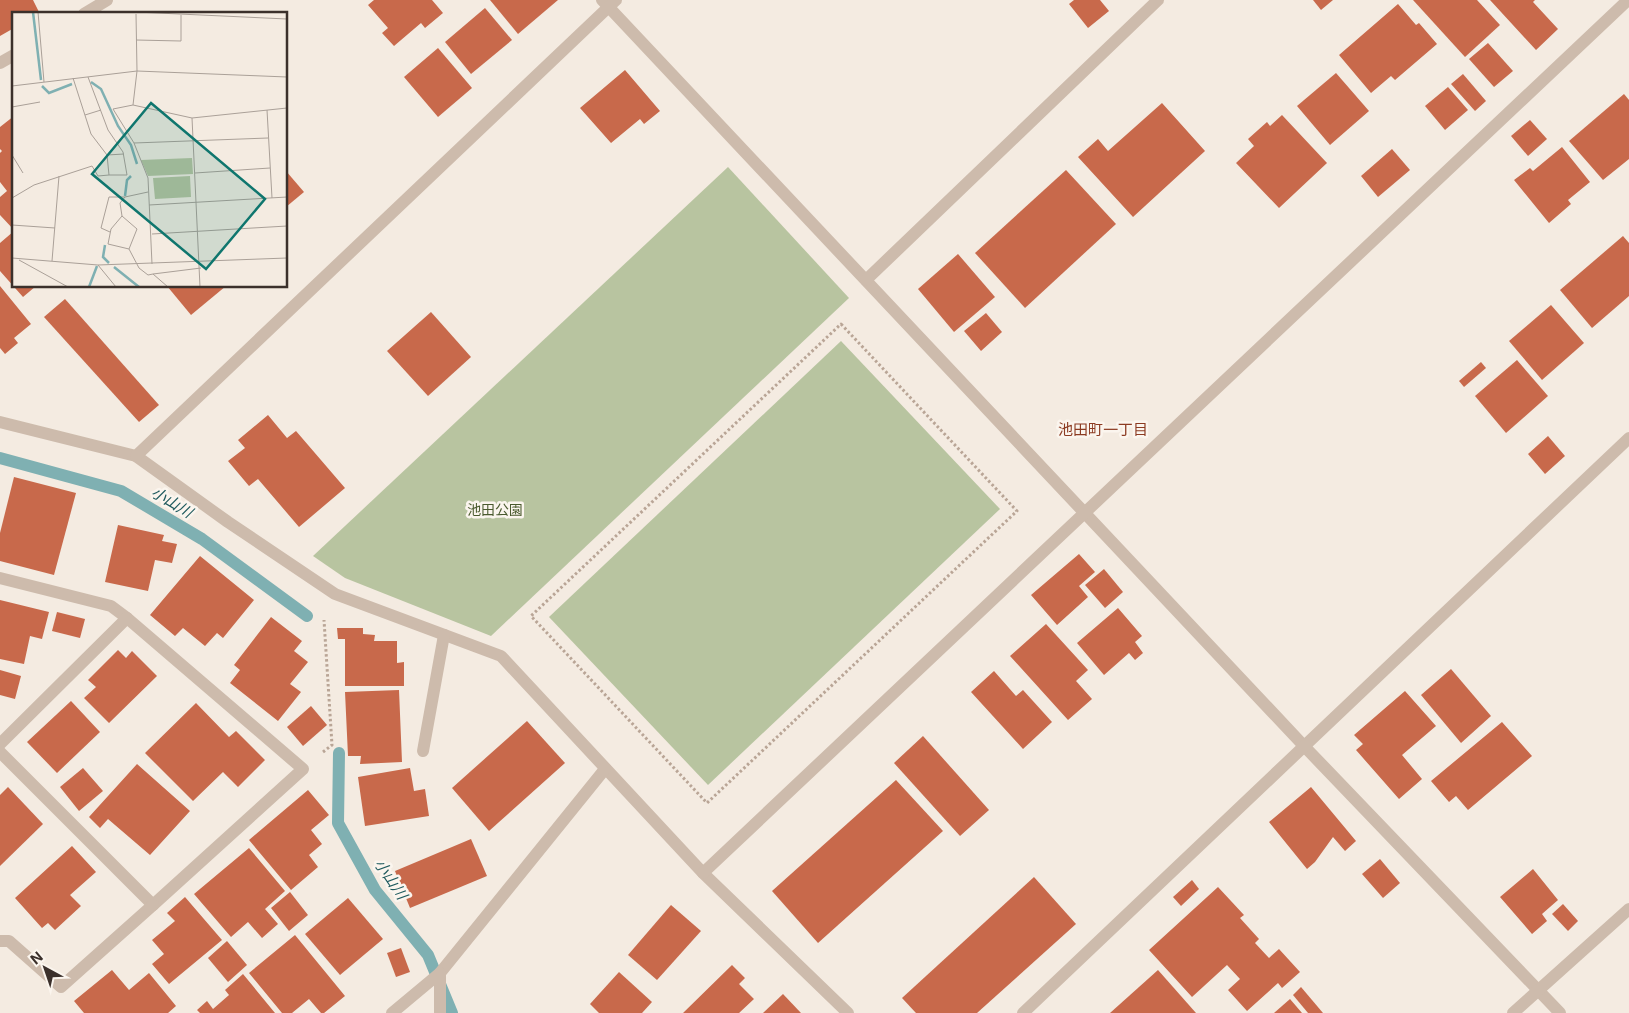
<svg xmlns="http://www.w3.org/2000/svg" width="1629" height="1013" font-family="Inter,'Noto Sans JP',sans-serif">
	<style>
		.green { fill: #b8c4a0 }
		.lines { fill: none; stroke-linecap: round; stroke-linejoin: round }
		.stream { stroke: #7fb0b2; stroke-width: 12 }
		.building { fill: #c8694b }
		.path { stroke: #b9a596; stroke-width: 3; stroke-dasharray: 2.5 2.5; stroke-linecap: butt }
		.minor { stroke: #cdbbac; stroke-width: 12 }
		.labels { text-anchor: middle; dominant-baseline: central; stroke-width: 5; stroke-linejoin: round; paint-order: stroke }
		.park-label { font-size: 14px; fill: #4a5a2e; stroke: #fbf5ee }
		.neighbourhood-label { font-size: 15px; fill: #8c3b22; stroke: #fbf5ee }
		.water-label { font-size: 15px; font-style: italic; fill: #1f5a5e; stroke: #fbf5ee }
		.inset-river { fill: none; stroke: #7fb0b2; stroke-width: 2.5 }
		.inset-road { fill: none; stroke: #aaa098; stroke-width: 1 }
		.view { fill: #0f766e; fill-opacity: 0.15; stroke: #0f766e; stroke-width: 2.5 }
		.inset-edge { fill: none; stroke: #3b302b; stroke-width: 2.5 }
	</style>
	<rect width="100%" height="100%" fill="#f4ebe1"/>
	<!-- green -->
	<g class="green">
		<path d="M728,167l121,131 -358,338 -146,-58 -32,-22z"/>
		<path d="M841,341l159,168 -292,276 -159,-168z"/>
	</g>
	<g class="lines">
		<!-- stream -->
		<g class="stream">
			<path d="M0,458l121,33 81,48 105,77"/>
			<path d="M339,753l-1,70 37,67 53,65 24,58"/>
		</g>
	</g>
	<!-- building -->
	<g class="building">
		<path d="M0,0h33l6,12 -2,2h-23v14l-14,8z"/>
		<path d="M374,0h58l11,13 -18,15 -4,-5 -27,23 -12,-13 6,-5 -20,-23z"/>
		<path d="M490,0h68l-40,34z"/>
		<path d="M1074,0h26l9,11 -21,17 -19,-24z"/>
		<path d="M1313,0h20l-12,10z"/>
		<path d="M1413,0h64l23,25 -35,32z"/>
		<path d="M1490,0h45l-2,2 25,27 -22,21z"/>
		<path d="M1398,4l18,21 3,-2 18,21 -42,36 -4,-4 -20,17 -32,-38z"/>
		<path d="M485,8l27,32 -41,34 -26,-32z"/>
		<path d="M1488,43l25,28 -19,16 -25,-28z"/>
		<path d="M438,48l34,40 -34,29 -34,-40z"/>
		<path d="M625,70l35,41 -16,13 -4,-5 -29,24 -31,-35z"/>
		<path d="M1336,73l33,38 -39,34 -33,-39z"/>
		<path d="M1463,74l23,27 -11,10 -24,-27z"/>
		<path d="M1448,87l20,23 -23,20 -20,-24z"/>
		<path d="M1624,94l5,6v59l-26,21 -34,-39z"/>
		<path d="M1162,103l43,48 -72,66 -55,-60 20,-18 10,12z"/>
		<path d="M1282,115l45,48 -48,45 -43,-45 18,-17 -6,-7 19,-17 3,4z"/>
		<path d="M14,116v114l-14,-15v-18l7,-6 -7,-9v-29l2,-2 -2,-2v-22z"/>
		<path d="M1530,120l17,19 -19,17 -17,-20z"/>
		<path d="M1562,147l28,35 -22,18 3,4 -22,19 -35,-43 16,-12 3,3z"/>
		<path d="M1392,149l18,21 -32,27 -17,-21z"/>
		<path d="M1066,170l50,54 -91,84 -50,-55z"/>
		<path d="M286,171l18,21 -18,15z"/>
		<path d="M14,231v55h22l-13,11 -23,-26v-28z"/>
		<path d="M1623,236l6,7v53l-37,32 -32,-38z"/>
		<path d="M958,254l37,43 -41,35 -36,-43z"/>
		<path d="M0,286l31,38 -17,14 4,5 -13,11 -5,-6z"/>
		<path d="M167,286h59l-35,29z"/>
		<path d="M65,299l94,106 -20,17 -95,-105z"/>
		<path d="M1551,305l33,38 -42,37 -33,-39z"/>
		<path d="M431,312l40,45 -43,39 -41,-45z"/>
		<path d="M986,313l16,19 -21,19 -17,-20z"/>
		<path d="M1517,360l31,36 -42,37 -31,-37z"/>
		<path d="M1481,362l5,6 -22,19 -5,-6z"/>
		<path d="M268,415l19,23 9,-7 49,57 -46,39 -41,-48 -9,7 -21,-25 17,-13 -7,-8z"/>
		<path d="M1548,436l17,20 -20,18 -17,-20z"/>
		<path d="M14,477l62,16 -22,82 -54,-14v-28z"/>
		<path d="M118,525l46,10 -2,6 15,3 -5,19 -17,-3 -7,31 -43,-9z"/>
		<path d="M1079,554l16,18 -16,14 9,11 -31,28 -26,-30z"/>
		<path d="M200,556l54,44 -31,38 -6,-5 -12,13 -22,-18 -8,8 -25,-21z"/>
		<path d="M1104,569l19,23 -18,16 -20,-23z"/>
		<path d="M0,600l49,12 -7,27 -12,-3 -6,28 -24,-5z"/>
		<path d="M1118,608l24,28 -7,6 8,11 -8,7 -6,-7 -25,22 -27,-32z"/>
		<path d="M57,612l28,7 -5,19 -28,-7z"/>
		<path d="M271,617l31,24 -8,10 14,11 -18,22 11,8 -23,29 -48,-38 10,-13 -6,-5z"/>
		<path d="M1046,624l42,46 -12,11 16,18 -24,21 -58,-64z"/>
		<path d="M337,628h26v6l12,1 -1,6h23v22l7,-1v24h-59v-47h-7z"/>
		<path d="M118,650l8,8 6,-7 25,25 -48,47 -25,-25 12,-11 -8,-7z"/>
		<path d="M1451,669l40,47 -30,27 -40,-48z"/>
		<path d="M0,670l21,6 -6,23 -15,-4z"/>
		<path d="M994,671l22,25 7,-6 29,32 -29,27 -52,-57z"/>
		<path d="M399,690l3,72 -42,2 1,-8h-13l-3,-64z"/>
		<path d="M1405,691l31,35 -34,29 20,24 -23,20 -43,-49 7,-6 -9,-9z"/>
		<path d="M71,701l29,31 -43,41 -30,-31z"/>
		<path d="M196,703l33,34 7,-6 29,29 -27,27 -15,-15 -30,29 -48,-48z"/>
		<path d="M311,706l16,19 -24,21 -16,-19z"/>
		<path d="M527,721l38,42 -76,68 -37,-43z"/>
		<path d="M1502,722l30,34 -64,54 -12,-14 -7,6 -18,-21z"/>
		<path d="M923,736l66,74 -29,26 -66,-73z"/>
		<path d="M137,764l53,47 -40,44 -42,-36 -8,9 -11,-11z"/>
		<path d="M83,768l20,23 -24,20 -19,-24z"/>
		<path d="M410,768l4,23 11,-2 4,27 -64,10 -7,-49z"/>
		<path d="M896,780l47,51 -125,112 -46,-52z"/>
		<path d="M8,787l35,37 -43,42v-71z"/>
		<path d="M1311,787l45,54 -11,10 -12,-14 -18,25 -8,7 -38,-47z"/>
		<path d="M308,790l21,25 -18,15 11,14 -13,11 9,12 -27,23 -42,-50z"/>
		<path d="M471,839l16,37 -77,32 -15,-37z"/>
		<path d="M72,846l24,26 -26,23 11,11 -26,24 -7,-7 -6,5 -27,-30z"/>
		<path d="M249,848l36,43 -20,18 13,15 -16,14 -14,-16 -17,15 -37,-43z"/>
		<path d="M1380,859l20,24 -17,15 -21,-24z"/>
		<path d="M1533,869l25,31 -16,14 5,7 -15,13 -32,-37z"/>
		<path d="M1034,877l42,47 -99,89h-61l-14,-15z"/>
		<path d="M1192,880l7,9 -18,17 -8,-9z"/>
		<path d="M1218,887l26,28 -4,3 19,21 -4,4 14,15 10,-9 21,23 -18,16 -4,-5 -31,28 -19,-21 12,-11 -13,-14 -35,32 -43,-47z"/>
		<path d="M290,892l18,23 -19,16 -18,-23z"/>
		<path d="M185,897l37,43 -53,44 -17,-20 12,-10 -12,-14 23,-19 -8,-8z"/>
		<path d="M348,898l35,41 -43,36 -35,-41z"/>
		<path d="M1563,904l15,17 -10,10 -16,-17z"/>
		<path d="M671,905l30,26 -44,49 -29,-25z"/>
		<path d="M295,935l50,61 -21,17h-3l-12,-14 -17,14h-10l-33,-40z"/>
		<path d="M227,941l20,24 -19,17 -20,-24z"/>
		<path d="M401,948l9,24 -14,5 -9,-24z"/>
		<path d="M732,965l13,13 -6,6 15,15 -15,14h-56z"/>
		<path d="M112,970l17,20 20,-17 27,33 -8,7h-84l-10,-12z"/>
		<path d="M1158,970l38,43h-86z"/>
		<path d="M619,972l33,30 -10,11h-43l-9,-9z"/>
		<path d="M243,974l32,39h-75l-3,-3 10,-9 6,8 16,-14 -4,-5z"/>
		<path d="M1301,987l22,26h-15l-15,-18z"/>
		<path d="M783,994l18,19h-38z"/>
		<path d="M1290,999l12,14h-28z"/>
	</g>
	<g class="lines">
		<!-- path -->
		<g class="path">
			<path d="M841,324l176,187 -310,292 -176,-187z"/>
			<path d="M323,752l9,-7 -8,-125"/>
		</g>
		<!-- minor -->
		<g class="minor">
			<path d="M602,0l702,746 256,267"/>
			<path d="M84,14l23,-14"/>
			<path d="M0,63l14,-8"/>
			<path d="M866,280l292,-280"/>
			<path d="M0,422l136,34 92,66 107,72 166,62 202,217 145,140"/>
			<path d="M136,456l480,-456"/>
			<path d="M0,578l111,28 16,12 176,151 -150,136 -153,-153"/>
			<path d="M0,744l127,-126"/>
			<path d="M423,751l21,-116"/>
			<path d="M703,873l925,-873"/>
			<path d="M0,941h9l52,46 92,-82"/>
			<path d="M440,973l165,-204"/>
			<path d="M392,1013l48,-40v40"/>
			<path d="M1023,1013l606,-575"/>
			<path d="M1513,1013l116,-104"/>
		</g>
	</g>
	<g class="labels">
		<!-- park labels -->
		<g class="park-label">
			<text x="495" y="509">池田公園</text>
		</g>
		<!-- neighbourhood labels -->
		<g class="neighbourhood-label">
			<text x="1103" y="429">池田町一丁目</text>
		</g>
		<!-- water labels -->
		<g class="water-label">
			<text transform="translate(172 502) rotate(31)">小山川</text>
			<text transform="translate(391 879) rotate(56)">小山川</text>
		</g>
	</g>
	<!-- overview -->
	<g transform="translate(12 12)">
		<rect width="275" height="275" fill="#f4ebe1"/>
		<path d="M180,146l1,16 -45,2 -7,-16zM178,164l1,21 -36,2 -2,-21z" fill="#b8c4a0"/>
		<path class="inset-river" d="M21,0l8,68M79,70l10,7 17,37 13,19 6,19M30,74l7,7 23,-9M113,184l2,-16 4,-4M93,233l-2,12 6,6M102,255l25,20M77,275l8,-21"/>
		<path class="inset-road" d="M26,0l6,70M124,0l151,7M124,28l45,1v-26M61,66l18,56 16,21 2,20h18l-4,-23 -15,-22 -20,-53M0,74l125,-15 150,6M121,93l4,-34 -1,-57M0,95l28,-5M255,98l5,88M73,103l16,-5M180,106l8,169M122,131l134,-5M0,143l11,18M95,143l17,-1M183,161l75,-5M113,185l23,-5M0,186l22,-13 58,-19 6,10 11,-1M137,193l138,-8M0,213l43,3M98,220l-9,-4 8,-31h16l-5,6 2,13M140,222l135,-8M117,237l-21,-5 3,-15 11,-13 15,13 -8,20 10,19 9,7 5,-1 15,13M0,246l86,7 189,-7M7,248l49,27M40,249l7,-85M140,252l-4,-86 -14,-35 -21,-34 20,-4 59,13 95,-10M86,253l18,22M141,262l48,-6"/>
		<path class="view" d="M139,91l114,96 -59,70 -114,-95z"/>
		<rect width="275" height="275" class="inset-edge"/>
	</g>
	<!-- north arrow -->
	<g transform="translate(45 968) rotate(320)" stroke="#fbf5ee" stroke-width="4" paint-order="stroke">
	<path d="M0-4L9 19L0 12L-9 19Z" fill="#3b302b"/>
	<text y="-8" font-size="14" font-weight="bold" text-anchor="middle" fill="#3b302b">N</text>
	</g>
</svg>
